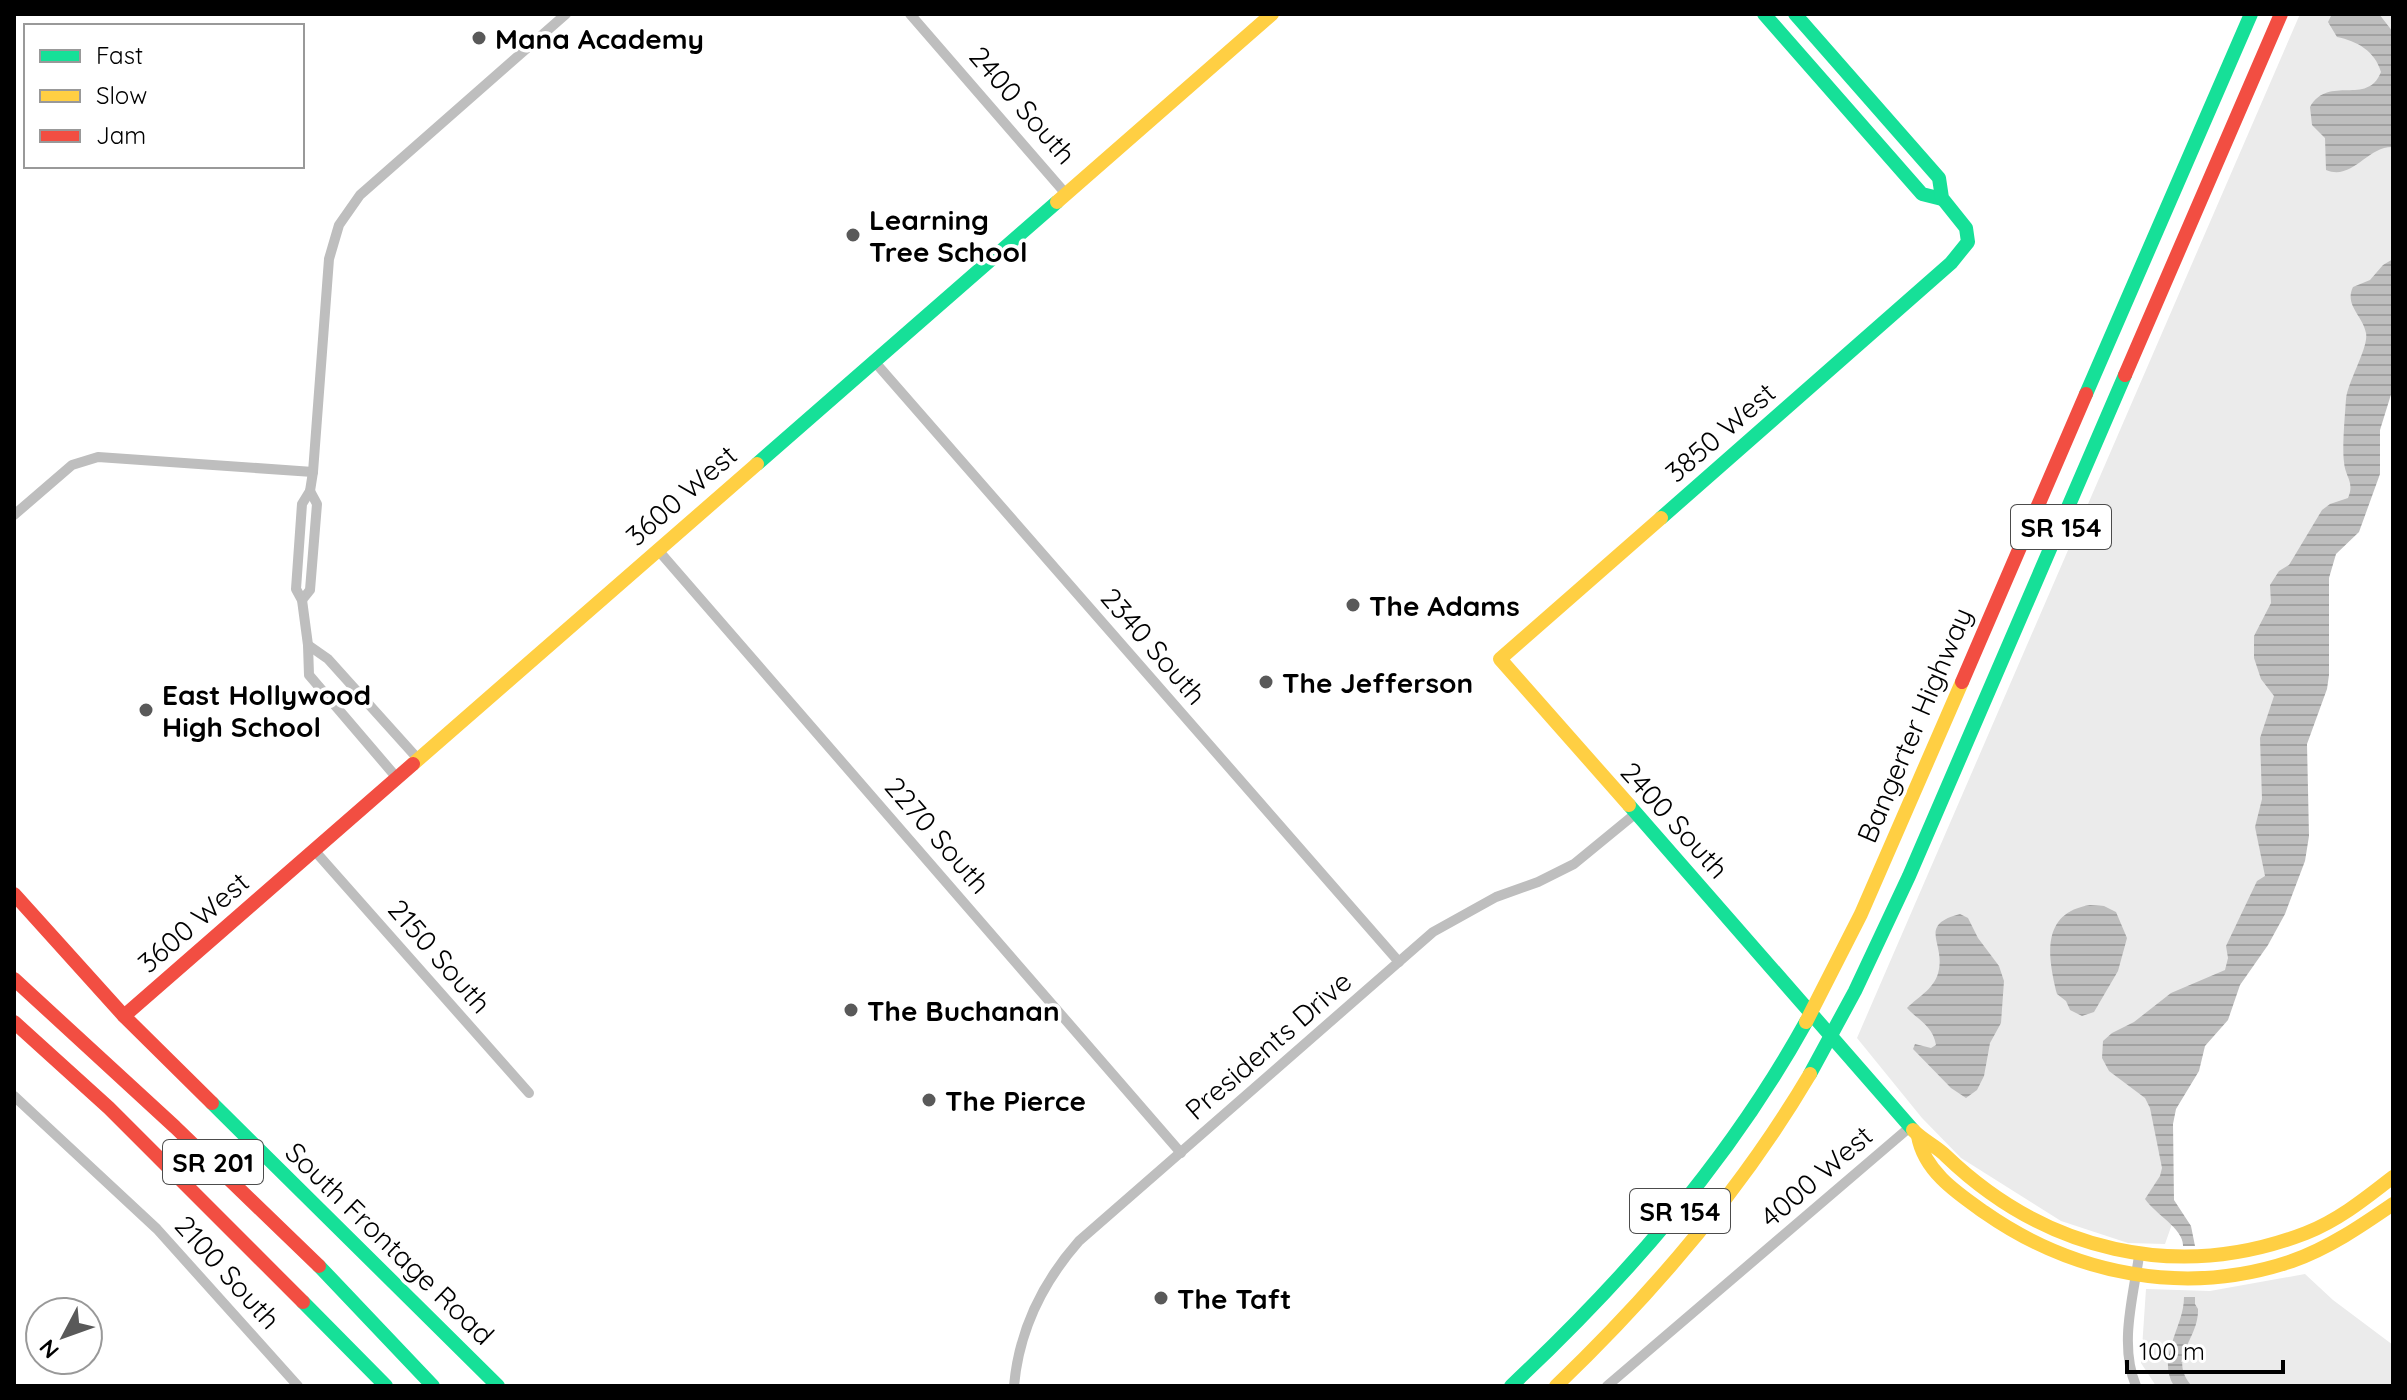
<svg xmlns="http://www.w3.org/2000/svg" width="2407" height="1400" font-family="Quicksand,sans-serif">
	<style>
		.green { fill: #ebebeb }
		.water { fill: url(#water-rules) }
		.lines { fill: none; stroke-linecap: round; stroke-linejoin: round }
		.street { stroke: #bebebe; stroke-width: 10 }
		.fast { stroke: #16e098; stroke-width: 14 }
		.slow { stroke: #ffcf43; stroke-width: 14 }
		.jam { stroke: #f24e42; stroke-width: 14 }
		.poi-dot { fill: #595959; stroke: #fff; stroke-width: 3 }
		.labels { text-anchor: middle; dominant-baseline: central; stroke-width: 7; stroke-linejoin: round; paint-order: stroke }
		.shield { fill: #fff; stroke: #4c4c4c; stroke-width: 2 }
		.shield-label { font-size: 26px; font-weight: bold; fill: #000 }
		.poi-label { font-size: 28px; font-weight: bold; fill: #000; stroke: #fff; text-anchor: start }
		.street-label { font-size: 28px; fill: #000; stroke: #fff }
	</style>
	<defs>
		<pattern id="water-rules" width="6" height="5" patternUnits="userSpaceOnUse" patternTransform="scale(2)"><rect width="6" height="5" fill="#bebebe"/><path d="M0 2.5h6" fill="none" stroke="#a2a2a2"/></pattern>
	</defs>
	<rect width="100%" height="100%" fill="#fff"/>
	<!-- green -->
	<g class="green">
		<path d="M2300,14h93v347l-30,107 -43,108 -37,295 -120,242 9,111 -7,20 -37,-1 -67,-22 -100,-63 -39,-40 -65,-80z"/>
		<path d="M2305,1274l28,26 60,45v41h-237l-15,-23 5,-74 64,2z"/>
	</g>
	<!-- water -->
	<g class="water">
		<path d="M2332,14h47l14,18v115c-26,-1 -40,34 -67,23l-1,-32 -13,-13 -2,-18c19,-33 57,0 71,-35 -6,-21 -24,-31 -44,-35l-9,-15z"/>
		<path d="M2393,259v129l-13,42v44l-21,58 -23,22 -7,24v97l-2,14 -20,55 2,92 -4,25 -20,53 -17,31 -28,40 -12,35 -23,26 -6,25 -23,38 -3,15 1,76 17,26 4,20h-12c1,-17 -28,-32 -38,-47l15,-23 2,-8 -12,-60 -5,-10 -36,-27 -7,-13 1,-17 9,-8 22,-11 37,-29 54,-23 3,-12 -2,-12 31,-65 8,-5 -10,-49 7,-28 -2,-61 14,-42 -13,-17 -7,-21v-22l17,-33 -1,-18 9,-14 10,-6 33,-55 8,-6 18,-6c7,-16 -3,-21 -4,-36 -2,-15 1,-47 2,-63 2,-18 23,-52 20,-66 -3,-17 -22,-28 -13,-46l17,-7 13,-15z"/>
		<path d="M2090,905l14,1 12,6 11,26 -9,33 -24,41 -12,4 -12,-6 -4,-9 -9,-7c-9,-37 -17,-81 33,-89z"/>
		<path d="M1960,914l8,4 10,20 21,28 5,15 -3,42 -11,20 -6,33 -7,14 -11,8 -15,-10 -38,-39 2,-5 16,4 5,-3c-3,-19 -18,-25 -29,-37 12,-12 29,-20 32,-39 5,-27 -21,-44 21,-55z"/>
		<path d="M2184,1297h11v7l3,5c1,31 -31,48 -6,77h-18c-18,-30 10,-58 10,-89z"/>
	</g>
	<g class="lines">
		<!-- street -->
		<g class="street">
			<path d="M910,14l156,180"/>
			<path d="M874,361l525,601"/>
			<path d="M14,515l58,-50 26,-8 215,15"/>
			<path d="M658,550l523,603"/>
			<path d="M302,600l8,-10 7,-86 -7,-13"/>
			<path d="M308,645l20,14 90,100"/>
			<path d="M397,778l-88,-103 -1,-30 -6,-45 -6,-11 6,-85 8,-13 3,-19 16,-213 10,-34 21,-30 206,-181"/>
			<path d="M314,850l215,243"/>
			<path d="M14,1096l143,133 141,157"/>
			<path d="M1014,1386c5,-56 28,-103 65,-145l354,-309 63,-35 42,-15 36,-18 61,-50"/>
			<path d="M1607,1386l303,-259"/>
			<path d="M2136,1386c-17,-41 -3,-88 3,-130"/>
		</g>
		<!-- fast -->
		<g class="fast">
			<path d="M1764,14l158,180 20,5"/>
			<path d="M2086,394l165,-380"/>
			<path d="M757,464l300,-262"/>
			<path d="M1661,518l290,-255 17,-21 -2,-14 -24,-30 -3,-20 -144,-164"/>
			<path d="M1629,805l284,325"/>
			<path d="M1810,1074l45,-83 54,-115 216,-501"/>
			<path d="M212,1103l286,283"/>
			<path d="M319,1266l114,120"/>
			<path d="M303,1302l83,84"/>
			<path d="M1511,1386c115,-108 218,-225 295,-364"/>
		</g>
		<!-- slow -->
		<g class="slow">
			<path d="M1057,202l215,-188"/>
			<path d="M413,764l344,-300"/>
			<path d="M1629,805l-129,-146 161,-141"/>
			<path d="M1806,1022l55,-108 101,-232"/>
			<path d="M1913,1130c9,10 23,16 33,26 99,95 231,127 360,77 33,-13 60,-35 87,-56"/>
			<path d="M1918,1136c6,35 39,57 66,76 90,63 202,85 308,49 37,-13 69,-35 101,-57"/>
			<path d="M1556,1386c98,-94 185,-195 254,-312"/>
		</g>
		<!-- jam -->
		<g class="jam">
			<path d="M2125,375l156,-361"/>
			<path d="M1962,682l124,-288"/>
			<path d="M14,894l110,122 88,87"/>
			<path d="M14,979l161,148 144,139"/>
			<path d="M124,1016l289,-252"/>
			<path d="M14,1022l95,86 194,194"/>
		</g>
	</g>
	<!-- markers -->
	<g class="poi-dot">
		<circle cx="479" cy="38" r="8"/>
		<circle cx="853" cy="235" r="8"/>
		<circle cx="1353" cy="605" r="8"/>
		<circle cx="1266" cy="682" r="8"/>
		<circle cx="146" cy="710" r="8"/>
		<circle cx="851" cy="1010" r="8"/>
		<circle cx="929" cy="1100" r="8"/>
		<circle cx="1161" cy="1298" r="8"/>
	</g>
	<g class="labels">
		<!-- shield labels -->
		<g class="shield">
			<rect x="2011" y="505" width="100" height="44" rx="6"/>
			<rect x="163" y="1140" width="100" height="44" rx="6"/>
			<rect x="1630" y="1189" width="100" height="44" rx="6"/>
		</g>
		<g class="shield-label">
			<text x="2061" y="527">SR 154</text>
			<text x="213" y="1162">SR 201</text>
			<text x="1680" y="1211">SR 154</text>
		</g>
		<!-- poi labels -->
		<g class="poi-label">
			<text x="495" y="38">Mana Academy</text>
			<text x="869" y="219">Learning<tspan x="869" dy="32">Tree School</tspan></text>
			<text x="1369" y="605">The Adams</text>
			<text x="1282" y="682">The Jefferson</text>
			<text x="162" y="694">East Hollywood<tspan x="162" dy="32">High School</tspan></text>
			<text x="867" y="1010">The Buchanan</text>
			<text x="945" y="1100">The Pierce</text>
			<text x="1177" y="1298">The Taft</text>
		</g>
		<!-- street labels -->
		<g class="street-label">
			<text transform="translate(1023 105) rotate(49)">2400 South</text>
			<text transform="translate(1720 432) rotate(-41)">3850 West</text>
			<text transform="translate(681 495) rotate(-41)">3600 West</text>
			<text transform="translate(1154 646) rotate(49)">2340 South</text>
			<text transform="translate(1914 725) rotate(-67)">Bangerter Highway</text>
			<text transform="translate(1675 820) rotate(48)">2400 South</text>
			<text transform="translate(938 835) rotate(49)">2270 South</text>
			<text transform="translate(193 922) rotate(-41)">3600 West</text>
			<text transform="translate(440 956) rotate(49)">2150 South</text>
			<text transform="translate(1268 1045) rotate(-41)">Presidents Drive</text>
			<text transform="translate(1816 1176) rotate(-41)">4000 West</text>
			<text transform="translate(390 1243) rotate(44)">South Frontage Road</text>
			<text transform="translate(228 1272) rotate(48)">2100 South</text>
		</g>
	</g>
	<!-- border -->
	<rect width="2407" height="1400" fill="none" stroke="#000000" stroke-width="32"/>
	<!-- legend -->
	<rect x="24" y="24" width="280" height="144" fill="#ffffff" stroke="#999999" stroke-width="2"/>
	<rect x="40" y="50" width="40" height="12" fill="#16e098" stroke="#999999" stroke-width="2"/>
	<text x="96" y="64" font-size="24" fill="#000000">Fast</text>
	<rect x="40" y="90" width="40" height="12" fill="#ffcf43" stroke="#999999" stroke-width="2"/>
	<text x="96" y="104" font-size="24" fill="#000000">Slow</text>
	<rect x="40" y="130" width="40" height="12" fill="#f24e42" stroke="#999999" stroke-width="2"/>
	<text x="96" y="144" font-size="24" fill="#000000">Jam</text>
	<!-- north arrow -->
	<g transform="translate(64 1336) rotate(229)"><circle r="38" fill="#ffffff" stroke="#999999" stroke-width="2"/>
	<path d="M0-6L14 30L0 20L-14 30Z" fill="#595959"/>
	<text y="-12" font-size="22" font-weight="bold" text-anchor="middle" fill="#000000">N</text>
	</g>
	<!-- scale -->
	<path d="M2127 1360v12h156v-12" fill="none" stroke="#000000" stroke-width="4"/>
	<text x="2139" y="1360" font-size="24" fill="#000000" stroke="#ffffff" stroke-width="6" paint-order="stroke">100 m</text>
</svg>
